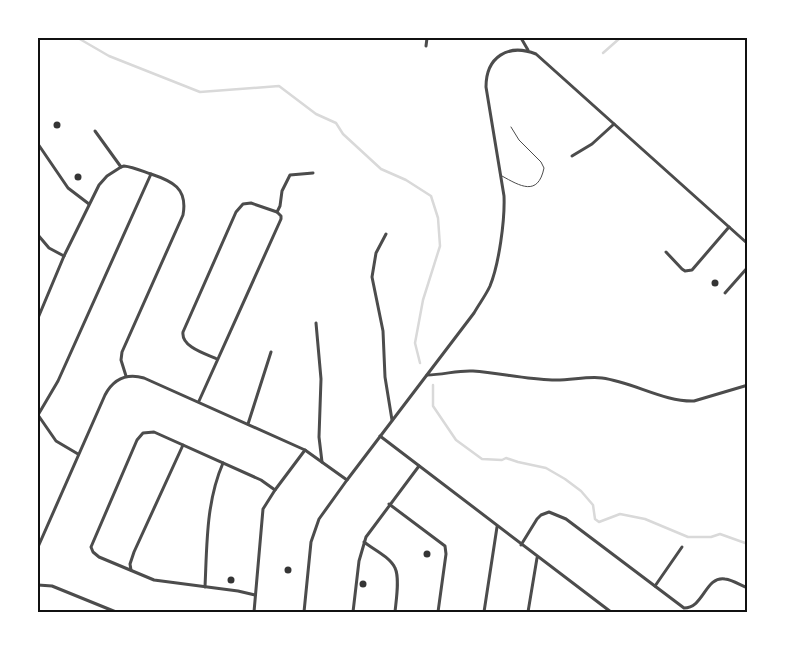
<svg xmlns="http://www.w3.org/2000/svg" width="785" height="650" font-family="'Alegreya Sans',sans-serif">
	<style>
		.lines { fill: none; stroke-linecap: round; stroke-linejoin: round }
		.stream { stroke: #d9d9d9; stroke-width: 2.5 }
		.building { fill: #353535 }
		.service { stroke: #4c4c4c; stroke-width: 1 }
		.minor { stroke: #4c4c4c; stroke-width: 3 }
		.neatline { fill: none; stroke: #111; stroke-width: 2 }
	</style>
	<rect width="100%" height="100%" fill="#fff"/>
	<g class="lines">
		<!-- stream -->
		<g class="stream">
			<path d="M78,38l31,18 91,36 79,-6 37,28 20,9 7,11 38,35 25,11 25,16 7,22 2,28 -17,54 -8,43 5,20"/>
			<path d="M603,53l17,-15"/>
			<path d="M433,385v21l23,34 26,19 20,1 4,-2 12,4 28,6 19,11 16,12 12,14 2,14 4,3 21,-8 25,5 43,18h23l9,-3 28,10"/>
		</g>
	</g>
	<!-- building -->
	<g class="building">
		<circle cx="57" cy="125" r="3.5"/>
		<circle cx="78" cy="177" r="3.5"/>
		<circle cx="715" cy="283" r="3.5"/>
		<circle cx="427" cy="554" r="3.5"/>
		<circle cx="288" cy="570" r="3.5"/>
		<circle cx="231" cy="580" r="3.5"/>
		<circle cx="363" cy="584" r="3.5"/>
	</g>
	<g class="lines">
		<!-- service -->
		<path class="service" d="M502,176c18,10 36,21 42,-8l-3,-6 -22,-22 -8,-13"/>
		<!-- minor -->
		<g class="minor">
			<path d="M521,38l7,12"/>
			<path d="M426,46l1,-8"/>
			<path d="M95,131l26,36"/>
			<path d="M38,144l30,44 21,16"/>
			<path d="M572,156l20,-12 22,-20"/>
			<path d="M277,212l3,-6 2,-15 8,-16 23,-2"/>
			<path d="M386,234l-10,19 -4,24 11,54 2,46 7,43"/>
			<path d="M38,235l11,13 15,8"/>
			<path d="M666,252l16,17 3,2 7,-1 37,-43"/>
			<path d="M725,293l23,-26"/>
			<path d="M38,318l26,-62 35,-71 8,-9 14,-9 3,-1c9,1 18,5 27,8 21,7 37,14 32,41l-61,137 -1,8 5,16"/>
			<path d="M316,323l5,56 -2,58 3,25"/>
			<path d="M427,375c16,0 31,-5 46,-4 26,2 53,8 79,9 17,1 34,-4 50,-2 31,4 62,24 92,23l54,-16"/>
			<path d="M199,401l82,-182v-3l-4,-4 -26,-9 -8,1 -7,8 -53,120c-2,15 23,22 34,27"/>
			<path d="M38,415l20,-34 93,-207"/>
			<path d="M38,415l18,26 22,13"/>
			<path d="M248,424l23,-72"/>
			<path d="M380,436l231,176"/>
			<path d="M389,504l56,42 1,8 -8,58"/>
			<path d="M364,542c9,7 26,15 31,26 5,10 1,33 0,44"/>
			<path d="M521,545l16,-26 4,-4 8,-3 17,7 118,89c20,0 21,-32 41,-29 8,1 15,6 23,9"/>
			<path d="M38,547l67,-152c8,-15 21,-22 39,-17l161,72 42,30"/>
			<path d="M131,570l-1,-6 4,-12 49,-107"/>
			<path d="M38,585l14,1 64,26"/>
			<path d="M655,586l27,-39"/>
			<path d="M205,587c2,-42 1,-85 18,-124"/>
			<path d="M255,595l-17,-4 -84,-11 -55,-23 -6,-5 -2,-5 46,-107 6,-7 11,-1 107,48 14,10"/>
			<path d="M254,612l9,-103 12,-19 30,-40"/>
			<path d="M304,612l7,-70 8,-23 28,-39 127,-167c5,-9 12,-18 16,-27 9,-22 15,-66 14,-90l-18,-109c0,-30 22,-44 50,-33l212,190"/>
			<path d="M353,612l6,-51 7,-24 53,-71"/>
			<path d="M484,612l13,-85"/>
			<path d="M528,612l9,-54"/>
			<path d="M746,612l2,-2"/>
		</g>
	</g>
	<!-- border -->
	<rect width="785" height="650" fill="none" stroke="#ffffff" stroke-width="78"/>
	<rect x="39" y="39" width="707" height="572" class="neatline"/>
</svg>
